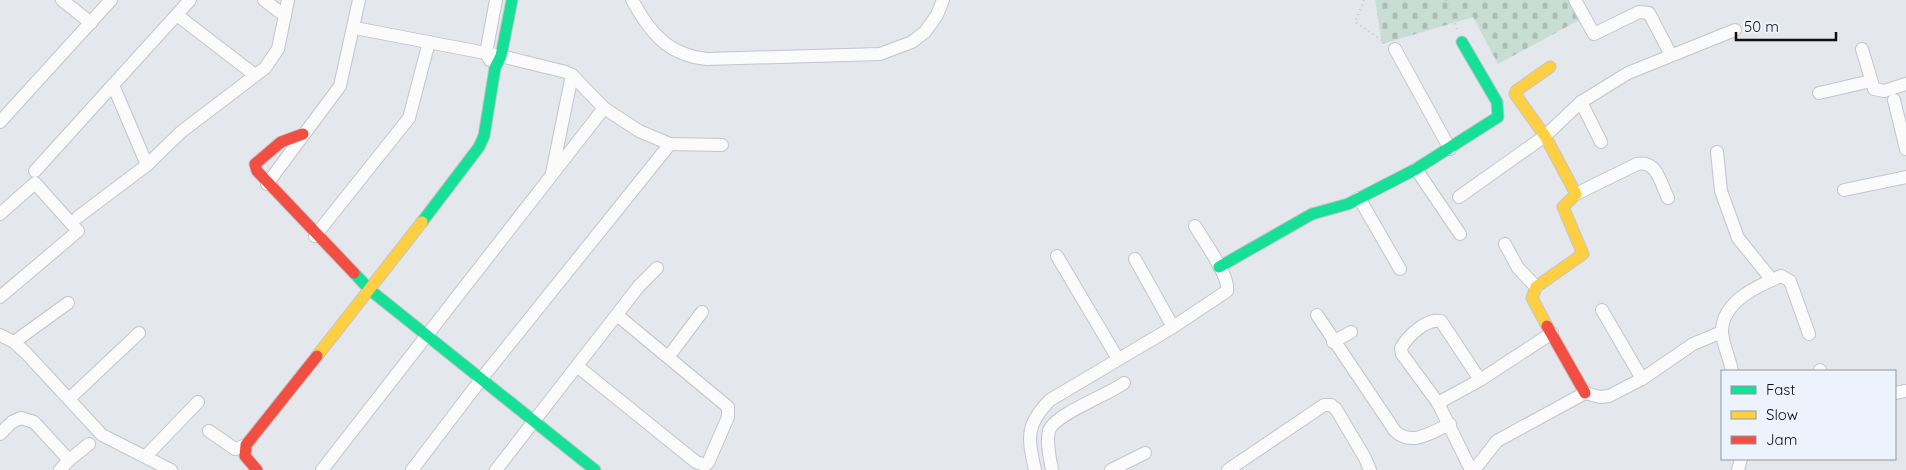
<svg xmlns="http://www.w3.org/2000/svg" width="1906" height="470" font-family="Quicksand,sans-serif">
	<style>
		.cemetery { fill: url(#cemetery-stones) }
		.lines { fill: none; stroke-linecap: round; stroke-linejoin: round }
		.street-casing { stroke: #c3c5c8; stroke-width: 14 }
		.fast-casing { stroke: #c3c5c8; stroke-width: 13 }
		.slow-casing { stroke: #c3c5c8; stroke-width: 13 }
		.jam-casing { stroke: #c3c5c8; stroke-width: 13 }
		.path { stroke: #c6c8c9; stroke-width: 2.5; stroke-dasharray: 1 4; stroke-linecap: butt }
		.street { stroke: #fbfbfc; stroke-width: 12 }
		.fast { stroke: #16e098; stroke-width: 11 }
		.slow { stroke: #ffcf43; stroke-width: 11 }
		.jam { stroke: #f24e42; stroke-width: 11 }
	</style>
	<defs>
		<pattern id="cemetery-stones" width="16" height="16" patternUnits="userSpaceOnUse" patternTransform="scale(1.25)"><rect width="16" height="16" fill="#c8ded4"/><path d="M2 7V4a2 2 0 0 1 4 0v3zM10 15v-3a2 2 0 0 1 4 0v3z" fill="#abbdb5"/></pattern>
	</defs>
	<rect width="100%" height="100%" fill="#e4e7ec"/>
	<!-- cemetery -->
	<path class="cemetery" d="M1375,0h199l11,17 -87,47 -25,-47 -91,27z"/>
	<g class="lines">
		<defs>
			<g id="street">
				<path d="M62,0l29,23"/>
				<path d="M264,0l21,16"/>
				<path d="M632,0c18,33 36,55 75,59l173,-5 32,-12 13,-10 12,-17 6,-15"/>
				<path d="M1575,0l19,34 45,-22 10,1 22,42"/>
				<path d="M177,15l78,60"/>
				<path d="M355,28l146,28 65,16 6,3 32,33 35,23 31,13 52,1"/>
				<path d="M1395,49l55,100"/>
				<path d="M1862,49l12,40 10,2 22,-7"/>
				<path d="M490,60l-4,-7 10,-53"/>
				<path d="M113,85l34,80"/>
				<path d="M1819,93l52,-12"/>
				<path d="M1894,100l12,49"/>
				<path d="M1581,102l20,40"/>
				<path d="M0,122l111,-122"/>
				<path d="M1717,152l4,39 17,47 34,42"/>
				<path d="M1416,169l44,65"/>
				<path d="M35,171l155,-171"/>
				<path d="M552,173l20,-98"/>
				<path d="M267,184l73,-98 19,-86"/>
				<path d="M1844,190l62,-13"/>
				<path d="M1576,194l61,-30c20,-4 23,18 31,34"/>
				<path d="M1459,197l86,-61 36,-34 47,-29 107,-43"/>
				<path d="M1359,198l41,71"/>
				<path d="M0,214l35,-31 43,48 -78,66"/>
				<path d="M78,217l69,-52 34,-33 84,-64 13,-19 10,-49"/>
				<path d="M315,236l94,-118 20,-76"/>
				<path d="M1505,244l13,24 18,19"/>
				<path d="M1057,256l61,103"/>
				<path d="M1135,259l38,68"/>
				<path d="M1602,310l40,69"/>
				<path d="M1317,315l78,116c17,16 37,1 55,-7"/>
				<path d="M0,335l14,7 12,11 76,82 69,35"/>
				<path d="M14,342l54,-39"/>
				<path d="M1333,342l18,-10"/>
				<path d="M669,356l33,-44"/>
				<path d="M577,366l119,96 9,3 3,-2 20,-46v-10l-111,-92"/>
				<path d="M1820,370v1"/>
				<path d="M1732,371c-2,-12 -9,-26 -10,-38 -1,-31 35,-47 59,-57l9,5 19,53"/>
				<path d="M1895,393l11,-2"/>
				<path d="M69,399l70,-66"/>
				<path d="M1438,403l42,-23 72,-47"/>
				<path d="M209,431l26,18 11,-4"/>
				<path d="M0,434l12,-12 9,-4 13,4 35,38 -9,10"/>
				<path d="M146,456l52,-54"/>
				<path d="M69,460l20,-16"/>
				<path d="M322,470l282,-362"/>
				<path d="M412,470l70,-92 188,-234"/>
				<path d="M496,470l143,-184 18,-18"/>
				<path d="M1035,470c-7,-32 -10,-45 15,-70l123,-73 54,-36c3,-15 -24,-51 -32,-65"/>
				<path d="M1052,470c-2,-12 -6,-27 -3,-39 4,-16 59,-36 75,-48"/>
				<path d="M1111,470l34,-17"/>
				<path d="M1228,470l96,-65h7l5,4 29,49 5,12"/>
				<path d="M1471,470l-33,-67 -36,-49 -1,-6c7,-12 25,-30 40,-27l39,59"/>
				<path d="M1474,470l23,-29 88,-48 15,4 9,-1 33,-17 51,-35 29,-12"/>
				<path d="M1738,470l3,-11"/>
			</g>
			<g id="fast">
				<path d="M422,222l57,-75 5,-11 11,-68 6,-12 11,-56"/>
				<path d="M1219,267l93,-53 36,-10 68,-35 82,-52 -1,-15 -35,-60"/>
				<path d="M354,273l16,17 225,180"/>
			</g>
			<g id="slow">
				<path d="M1547,326l-15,-28 4,-11 47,-33 -20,-47 13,-13 -31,-58 -30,-42 1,-3 34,-24"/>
				<path d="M317,356l105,-134"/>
			</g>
			<g id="jam">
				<path d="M303,134l-22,8 -26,22 2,7 97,102"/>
				<path d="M1547,326l38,67"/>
				<path d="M257,470l-12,-14 1,-11 71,-89"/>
			</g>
		</defs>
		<!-- street casing -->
		<use href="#street" class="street-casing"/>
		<!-- fast casing -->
		<use href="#fast" class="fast-casing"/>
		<!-- slow casing -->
		<use href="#slow" class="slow-casing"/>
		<!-- jam casing -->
		<use href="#jam" class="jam-casing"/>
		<!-- path -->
		<g class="path">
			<path d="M1364,0l-9,22 30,20"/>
			<path d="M1446,0l11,29"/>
		</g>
		<!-- street -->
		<use href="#street" class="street"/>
		<!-- fast -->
		<use href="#fast" class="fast"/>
		<!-- slow -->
		<use href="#slow" class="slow"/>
		<!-- jam -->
		<use href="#jam" class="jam"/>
	</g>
	<!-- legend -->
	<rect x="1721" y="370" width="175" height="90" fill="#edf3fc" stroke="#93989e"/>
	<rect x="1731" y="386" width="25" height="8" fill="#16e098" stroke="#93989e"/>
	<text x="1766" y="395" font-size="15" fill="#0d0f12">Fast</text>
	<rect x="1731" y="411" width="25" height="8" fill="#ffcf43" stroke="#93989e"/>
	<text x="1766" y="420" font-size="15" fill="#0d0f12">Slow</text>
	<rect x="1731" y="436" width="25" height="8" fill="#f24e42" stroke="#93989e"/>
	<text x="1766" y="445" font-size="15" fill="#0d0f12">Jam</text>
	<!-- scale -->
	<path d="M1736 32v8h100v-8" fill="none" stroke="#0d0f12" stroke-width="2.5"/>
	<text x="1744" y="32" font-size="15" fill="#0d0f12" stroke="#edf3fc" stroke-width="4" paint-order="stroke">50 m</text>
</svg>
